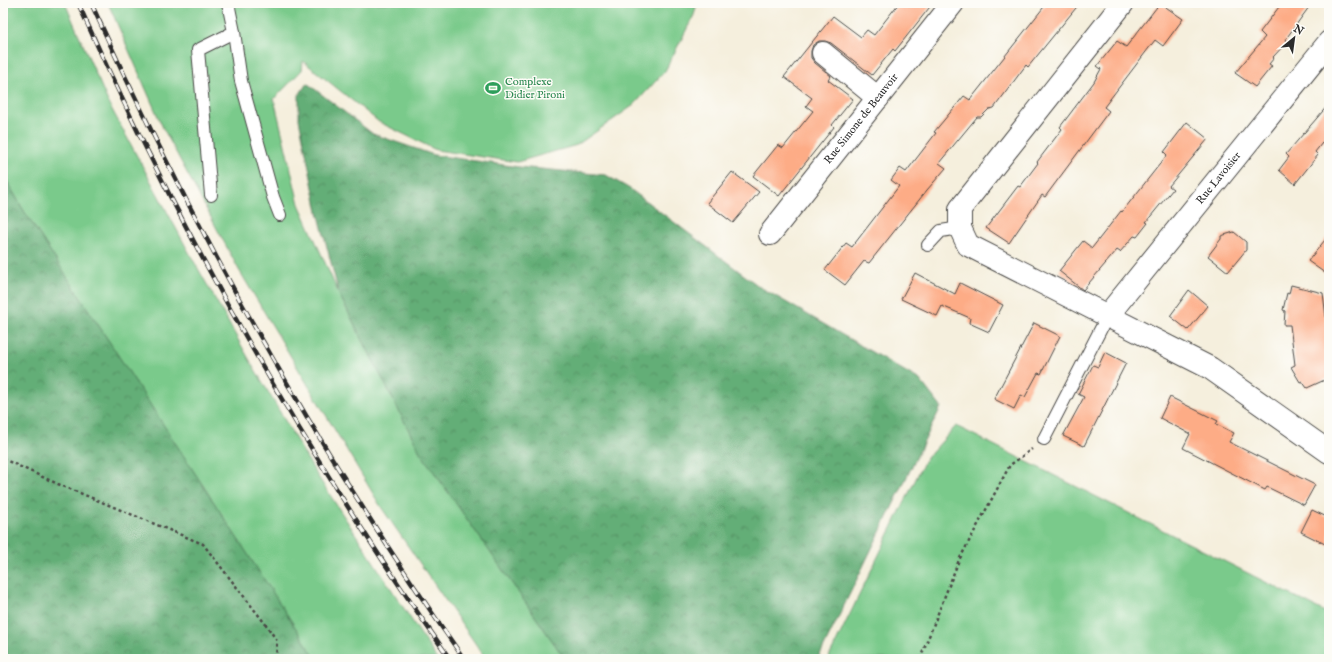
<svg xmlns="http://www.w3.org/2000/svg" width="1332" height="662" font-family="'IM FELL English',serif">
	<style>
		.grass { fill: #7aca8b; stroke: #527a5b }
		.forest { fill: url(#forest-crowns); stroke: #476c51 }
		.building { fill: #fdac86 }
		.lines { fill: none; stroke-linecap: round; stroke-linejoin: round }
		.lane-casing { stroke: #494846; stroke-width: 14 }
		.street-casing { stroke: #494846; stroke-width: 24 }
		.path { stroke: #494846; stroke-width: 2.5; stroke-dasharray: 3 3; stroke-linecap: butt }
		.lane { stroke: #fff; stroke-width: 12 }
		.street { stroke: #fff; stroke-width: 22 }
		.rail-casing { stroke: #2b2b2b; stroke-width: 4.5 }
		.rail { stroke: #fdfcf7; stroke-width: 3; stroke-dasharray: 9; stroke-linecap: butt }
		.labels { text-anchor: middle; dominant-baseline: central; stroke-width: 3; stroke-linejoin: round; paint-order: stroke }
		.leisure-label { font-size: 11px; fill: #27864d; stroke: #fdfcf7; text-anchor: start }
		.street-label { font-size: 11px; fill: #2b2b2b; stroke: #fdfcf7 }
	</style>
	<defs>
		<pattern id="forest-crowns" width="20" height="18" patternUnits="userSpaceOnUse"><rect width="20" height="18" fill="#63ae77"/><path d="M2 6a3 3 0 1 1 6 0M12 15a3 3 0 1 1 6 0" fill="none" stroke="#528e62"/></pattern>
	</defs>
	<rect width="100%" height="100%" fill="#fdfcf7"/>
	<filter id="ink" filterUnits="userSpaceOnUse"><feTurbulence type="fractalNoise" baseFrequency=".025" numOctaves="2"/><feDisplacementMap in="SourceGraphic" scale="8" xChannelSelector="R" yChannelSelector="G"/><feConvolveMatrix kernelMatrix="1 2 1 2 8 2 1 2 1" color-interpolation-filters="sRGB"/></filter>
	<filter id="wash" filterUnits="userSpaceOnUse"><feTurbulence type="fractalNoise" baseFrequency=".012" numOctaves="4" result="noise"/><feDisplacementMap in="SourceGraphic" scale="16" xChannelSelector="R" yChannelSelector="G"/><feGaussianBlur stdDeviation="0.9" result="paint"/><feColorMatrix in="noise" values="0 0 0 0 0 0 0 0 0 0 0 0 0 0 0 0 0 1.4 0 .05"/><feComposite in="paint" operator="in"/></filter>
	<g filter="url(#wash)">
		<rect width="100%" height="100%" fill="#f5efdd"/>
		<!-- grass -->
		<g class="grass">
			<path d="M3,3h62l44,101 82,152 58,103 66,113 122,187h-121l-292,-448 -21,-37z"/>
			<path d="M108,3h589l-3,12 -29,56 -31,34 -57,40 -60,17 -81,-12 -57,-28 -76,-61 -1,9 -28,29 25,105 40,90 81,158 145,207h-79l-105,-152 -142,-237 -76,-142z"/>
			<path d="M956,426l373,188v45h-501l97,-199z"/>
		</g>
		<!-- forest -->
		<g class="forest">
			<path d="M307,83l66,51 61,21 85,12 87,8 24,14 130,98 160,93 21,27 -123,252h-253l-145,-207 -81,-158 -21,-82 -19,-93v-24z"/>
			<path d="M3,174l21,37 292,448h-313z"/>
		</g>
		<g id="blocks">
			<!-- building -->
			<g class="building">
				<path d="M899,3h34l-38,48 -2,-2 -21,26 -41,-32 -6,-2h-6l-6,4 -2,6v7l4,5 16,13 -3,4 25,19 -21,26 2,2 -55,69 -26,-20 25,-31 5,3 30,-37 -7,-5 6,-8 -28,-21 49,-61 28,21 6,-7 7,5z"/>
				<path d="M1047,3h33l-52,64 -2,-2 -32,43 -5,1 -8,8h-4l-38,46 7,5 -19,22 -58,73 -5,-2 -19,24 -20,-15 21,-27 6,4 47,-61 -8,-6 9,-12 6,4 30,-39 -2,-1 30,-36 6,4z"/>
				<path d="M1160,3l23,16 -20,27 -8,-6 -51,67 5,4 -64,86 -3,-2 -33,48 -23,-15 32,-42 2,1 18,-24 -1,-1 25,-33 -2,-2 34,-45 7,-13 -4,-3 20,-25 9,6z"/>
				<path d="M1282,3h30l-27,37 2,2 -14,15 1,1 -5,6 3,2 -17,21 -20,-14 30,-36 -5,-5z"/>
				<path d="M1329,104v30l-14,18 3,3 -23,29 -16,-14 10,-13 -3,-3z"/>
				<path d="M1187,122l21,17 -39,47 4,3 -27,33 2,1 -11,14 -3,-1 -14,16 -3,-2 -34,40 -24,-19 24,-30 9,7 29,-37 1,1 45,-57 -3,-3z"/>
				<path d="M732,172l27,20 -26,31 -26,-20z"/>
				<path d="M1234,232l12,10v8l-18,22 -20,-16 13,-17v-3z"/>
				<path d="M1329,235v41l-21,-15z"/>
				<path d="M915,273l40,21 5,-11 43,22 -14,27 -20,-9 1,-5 -28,-12 -5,10 -36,-17z"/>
				<path d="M1291,285l32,8 6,49v36l-22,10 -5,-7 -2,1 -9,-15 4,-2 -5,-40h-6l1,-14 -2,-1 4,-17 2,1z"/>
				<path d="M1189,290l19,16 -20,24 -18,-14z"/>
				<path d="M1034,323l26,13 -19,38 -3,-1 -13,24 -4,-2 -7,14 -20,-10z"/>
				<path d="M1105,352l21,11 -42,83 -21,-10 21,-39 -6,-3 15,-29 5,2z"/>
				<path d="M1170,397l48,24 -2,3 18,9 -5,9 86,43 -11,20 -37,-18 -2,3 -82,-42 7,-14 -30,-16z"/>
				<path d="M1312,510l17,8v28l-28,-14z"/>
			</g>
		</g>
	</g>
	<g filter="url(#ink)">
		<use href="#blocks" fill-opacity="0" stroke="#494846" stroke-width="1"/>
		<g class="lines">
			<defs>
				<g id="lane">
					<path d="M234,32l7,49 32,116 7,18"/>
					<path d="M211,195l-13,-145 36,-18 -6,-29"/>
					<path d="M928,245l13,-14 19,-3"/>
					<path d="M1044,439l64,-124"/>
				</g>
				<g id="street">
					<path d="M1123,3l-163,206v19l8,17 242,123 119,84"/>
					<path d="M823,53l55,45"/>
					<path id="s1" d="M770,234l183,-231"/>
					<path id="s2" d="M1108,315l221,-273"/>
				</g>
			</defs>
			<!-- lane casing -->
			<use href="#lane" class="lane-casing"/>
			<!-- street casing -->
			<use href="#street" class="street-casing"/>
			<!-- path -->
			<g class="path">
				<path d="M3,459l55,25 145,60 64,82 10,15 -1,18"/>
				<path d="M920,659l39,-99 51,-95 22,-16"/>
			</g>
			<!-- lane -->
			<use href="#lane" class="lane"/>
			<!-- street -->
			<use href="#street" class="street"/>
			<defs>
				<g id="rail">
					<path d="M78,3c102,230 227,451 372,656"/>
					<path d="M91,3c104,230 228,450 373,656"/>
				</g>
			</defs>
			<!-- rail casing -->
			<use href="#rail" class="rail-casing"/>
			<!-- rail -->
			<use href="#rail" class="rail"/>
		</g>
	</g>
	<!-- icons -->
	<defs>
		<symbol id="stadium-bare" viewBox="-9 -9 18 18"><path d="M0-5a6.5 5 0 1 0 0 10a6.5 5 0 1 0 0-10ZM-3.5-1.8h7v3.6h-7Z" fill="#2e9e5b" stroke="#fdfcf7" stroke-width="2.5" paint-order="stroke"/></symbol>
	</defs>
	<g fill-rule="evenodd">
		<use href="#stadium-bare" x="482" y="77" width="22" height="22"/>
	</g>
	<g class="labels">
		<!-- leisure labels -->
		<g class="leisure-label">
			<text x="505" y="82">Complexe<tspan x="505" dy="13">Didier Pironi</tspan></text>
		</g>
		<!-- street labels -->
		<g class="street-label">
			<text stroke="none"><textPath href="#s1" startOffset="147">Rue Simone de Beauvoir</textPath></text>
			<text stroke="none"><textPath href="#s2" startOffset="176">Rue Lavoisier</textPath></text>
		</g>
	</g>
	<!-- margin -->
	<rect width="1332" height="662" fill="none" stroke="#fdfcf7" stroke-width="16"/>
	<!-- north arrow -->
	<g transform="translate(1294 38) rotate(29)" stroke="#fdfcf7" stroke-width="3" paint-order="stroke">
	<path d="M0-3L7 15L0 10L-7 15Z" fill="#2b2b2b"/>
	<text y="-6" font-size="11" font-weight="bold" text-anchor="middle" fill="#2b2b2b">N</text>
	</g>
</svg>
